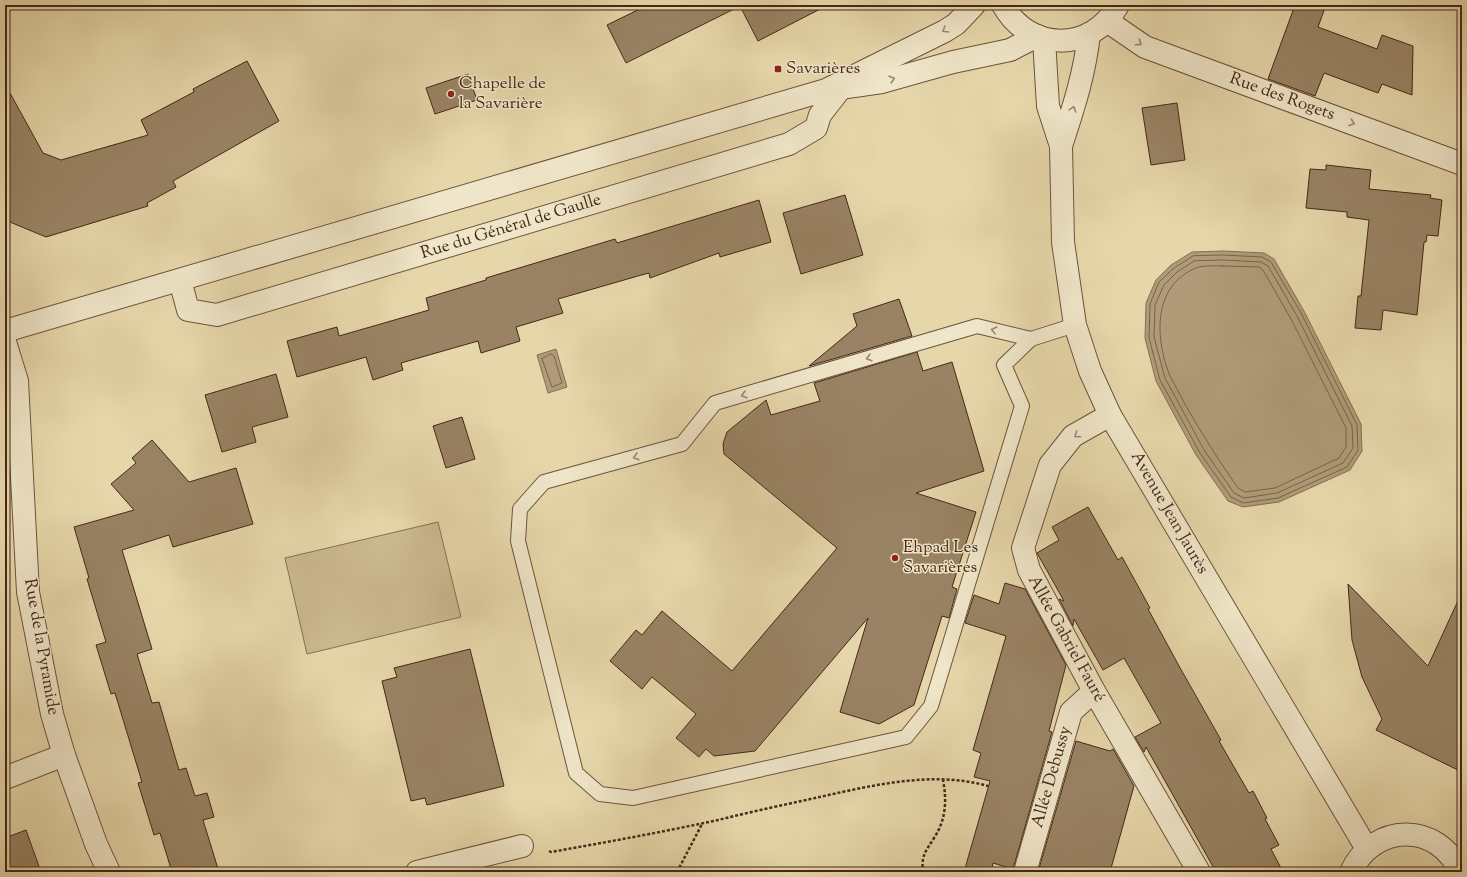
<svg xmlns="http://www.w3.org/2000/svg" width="1467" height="877" font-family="'Sorts Mill Goudy',serif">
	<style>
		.green { fill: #cbb991; stroke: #887054 }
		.water { fill: #af9b78; stroke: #856d52 }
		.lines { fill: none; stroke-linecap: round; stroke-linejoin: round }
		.shore { stroke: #7a6148; stroke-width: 1 }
		.building { fill: #998364; stroke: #452718 }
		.service-casing { stroke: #6d533c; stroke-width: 16 }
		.minor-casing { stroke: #6d533c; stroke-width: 24 }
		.tertiary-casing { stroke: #6d533c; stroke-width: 24 }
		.path { stroke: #452718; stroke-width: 2.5; stroke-dasharray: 3 2; stroke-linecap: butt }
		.service { stroke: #efe5c8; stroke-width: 14 }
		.minor { stroke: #efe5c8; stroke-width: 22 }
		.tertiary { stroke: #efe5c8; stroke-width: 22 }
		.oneway { stroke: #9a8670 }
		.poi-dot { fill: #8f2418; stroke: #efe5c8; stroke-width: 1.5 }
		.labels { text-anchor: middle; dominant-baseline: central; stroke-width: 3; stroke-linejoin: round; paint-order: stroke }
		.poi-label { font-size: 17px; fill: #452718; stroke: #efe5c8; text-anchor: start }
		.street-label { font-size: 17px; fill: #452718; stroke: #efe5c8 }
	</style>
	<rect width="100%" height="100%" fill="#e6d7aa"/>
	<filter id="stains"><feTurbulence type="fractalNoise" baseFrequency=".005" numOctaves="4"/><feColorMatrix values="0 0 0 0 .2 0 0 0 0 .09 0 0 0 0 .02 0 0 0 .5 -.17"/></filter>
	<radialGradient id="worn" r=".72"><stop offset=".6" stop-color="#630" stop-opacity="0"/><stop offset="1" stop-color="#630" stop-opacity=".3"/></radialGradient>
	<!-- green -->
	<path class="green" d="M438,522l23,95 -154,37 -22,-96z"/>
	<!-- water -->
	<g class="water">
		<path d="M1223,251l41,2 10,6 30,52 57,113 1,27 -12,19 -71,32 -36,5 -15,-6 -32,-46 -40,-74 -11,-43 1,-35 10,-23 15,-15 21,-13z"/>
		<path d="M556,349l11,38 -19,6 -11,-38z"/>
	</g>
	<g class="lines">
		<!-- shore -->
		<g class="shore">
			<path d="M1223,255l39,2 9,5 30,51 56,112 1,25 -11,17 -69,31 -35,5 -12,-6 -31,-44 -40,-73 -11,-42 1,-34 9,-22 15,-14 19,-12z"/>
			<path d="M1223,260l38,2 7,4 29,50 55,110 1,22 -10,15 -66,30 -33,5 -10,-5 -30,-43 -39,-72 -11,-41 1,-32 9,-20 13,-13 17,-11z"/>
			<path d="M1223,266l36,1 4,3 28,49 55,109v19l-7,11 -64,30 -30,4 -7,-4c-19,-27 -36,-54 -52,-82 -5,-10 -11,-20 -16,-30 -15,-37 -18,-90 26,-108 7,-3 19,-2 27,-2z"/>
			<path d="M551,354l3,2 8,27 -10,4 -10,-28z"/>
		</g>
	</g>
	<!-- building -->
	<g class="building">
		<path d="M648,5h180l-70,36 -18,-35 -114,57 -19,-38z"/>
		<path d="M1295,5h31l-8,22 59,22 5,-14 31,11 -1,49 -30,-11 -4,9 -54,-20 -9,23 -47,-17z"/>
		<path d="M247,61l32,60 -106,60 3,6 -29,16 1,3 -102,31 -41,-17v-136l38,69 18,7 87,-25 -7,-15 53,-28 -1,-3z"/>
		<path d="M468,74l9,26 -42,14 -9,-26z"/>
		<path d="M1177,103l8,57 -34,5 -9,-57z"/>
		<path d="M1326,165l45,5 -2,19 62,6 -1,3 12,2 -4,36 -11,-1 -1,7h-2l-7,73 -34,-5 -2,20 -26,-2 3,-32h3l8,-76 -22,-3v-5l-41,-4 4,-39 16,1z"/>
		<path d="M845,195l18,60 -62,19 -18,-61z"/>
		<path d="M759,200l12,42 -51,15 -1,-4 -69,25 -1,-5 -11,3 -80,23 5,14 -47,14 4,14 -39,12 -3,-12 -77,22 2,7 -30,10 -7,-23 -69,20 -10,-36 50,-14 2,9 90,-26 -3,-12 60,-18v-2l129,-39 2,4z"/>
		<path d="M899,299l13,37 -103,30 48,-40 -4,-12z"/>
		<path d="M917,352l6,19 29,-9 32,109 -68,22 60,19 -24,75 5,2 -8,29 -7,-2 -28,89 -35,19 -39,-12 28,-94 -113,133 -41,5 -8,-7 -7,8 -23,-19 20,-24 -44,-37 -10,12 -32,-28 26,-31 6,5 20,-24 70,60 105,-123 -113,-94 -1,-10 4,-12 39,-32 5,15 49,-14 -6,-18z"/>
		<path d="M276,374l12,43 -36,10 4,15 -34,10 -17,-57z"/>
		<path d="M462,417l13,42 -29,9 -13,-42z"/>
		<path d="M152,440l37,42 47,-14 17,56 -80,23 -4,-12 -47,15 30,99 -15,5 15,49 7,-1 20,68 7,-2 9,28 12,-3 7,24 -11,3 16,52h-47l-12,-39 -6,2 -16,-52 4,-1 -27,-89 -4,1 -15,-49 10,-3 -19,-63 2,-1 -15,-51 60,-17 -23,-26 25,-21 -4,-5z"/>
		<path d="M1088,507l30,53 4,-3 28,51 -2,1 31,57 42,74 -2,1 30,52 4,-2 14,27 -2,1 14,26 -8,4 12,23h-67l-70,-125 -2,5 -9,-15 26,-14 -37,-65 -21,12 -29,-51 -1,7 -14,-27 5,2 -27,-48 22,-13 -7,-13z"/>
		<path d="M1005,583l20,6 41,76 -17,66 3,1 -39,137 -20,-6 -2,9h-27l26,-91 -16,-4 7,-24 -8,-3 33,-114 -41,-13 9,-28 25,9z"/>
		<path d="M1348,584l80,82 34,-74v180l-86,-42 6,-11 -20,-42 -10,-37z"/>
		<path d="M470,649l34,137 -77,19 -2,-7 -14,3 -29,-120 15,-4 -3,-9z"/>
		<path d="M1076,741l34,10 3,-2 21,37 -24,86h-72z"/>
		<path d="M26,830l15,42h-36v-34z"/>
	</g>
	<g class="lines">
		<defs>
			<path id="service" d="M1031,339l-54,-13 -262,77 -33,41 -138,38 -24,27 -2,32 58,232 24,21 33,4 273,-61 25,-31 91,-300 -18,-41 27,-26 44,-14"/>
			<g id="minor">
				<path d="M1107,21l38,26 317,117"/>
				<path d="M1044,39l4,67 13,40 2,96 12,83 15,46 20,44 257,434"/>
				<path d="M1061,146c12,-37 24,-73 28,-112"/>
				<path d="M180,280l8,30 29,5 572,-171 27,-16 4,-13 21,-27"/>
				<path d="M5,342l12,39 11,211 24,122 12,41 32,89 13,28"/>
				<path d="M1110,415l-37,21 -23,29 -27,83 6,22 65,121 105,181"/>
				<path d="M5,778l59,-23"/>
				<path d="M417,872l105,-26"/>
				<path d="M1025,872l46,-160 23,-21"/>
				<path d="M1351,872c22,-49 87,-51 109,0"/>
			</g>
			<g id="tertiary">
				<path d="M1003,5c26,47 89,48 115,0"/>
				<path d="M847,87l35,-5 71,-20 57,-12 27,-14"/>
				<path d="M5,331l821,-241 119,-59 11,-7 18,-19"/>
			</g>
		</defs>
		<!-- service casing -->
		<use href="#service" class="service-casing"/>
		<!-- minor casing -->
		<use href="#minor" class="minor-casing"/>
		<!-- tertiary casing -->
		<use href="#tertiary" class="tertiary-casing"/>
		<!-- path -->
		<g class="path">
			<path d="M549,851l2,1c56,-10 112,-20 167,-32 32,-8 65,-15 97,-22 55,-12 117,-28 173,-12"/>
			<path d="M677,872l25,-48"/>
			<path d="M923,872c-2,-17 3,-21 11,-34 12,-18 13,-38 9,-58"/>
		</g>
		<!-- service -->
		<use href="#service" class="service"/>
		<!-- minor -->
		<use href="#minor" class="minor"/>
		<!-- tertiary -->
		<use href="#tertiary" class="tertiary"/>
	</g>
	<!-- one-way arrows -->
	<defs><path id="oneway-chevron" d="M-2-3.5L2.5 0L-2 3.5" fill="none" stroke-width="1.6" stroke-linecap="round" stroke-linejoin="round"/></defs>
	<g class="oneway">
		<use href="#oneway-chevron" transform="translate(945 30) rotate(149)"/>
		<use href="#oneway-chevron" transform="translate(1139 43) rotate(34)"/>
		<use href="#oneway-chevron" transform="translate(892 79) rotate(-16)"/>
		<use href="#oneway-chevron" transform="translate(1073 109) rotate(-72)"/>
		<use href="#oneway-chevron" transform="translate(1352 123) rotate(20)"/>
		<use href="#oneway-chevron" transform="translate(994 330) rotate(-166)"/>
		<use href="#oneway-chevron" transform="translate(869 358) rotate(164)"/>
		<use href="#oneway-chevron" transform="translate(744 395) rotate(164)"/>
		<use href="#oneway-chevron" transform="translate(1077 435) rotate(145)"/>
		<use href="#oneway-chevron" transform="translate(636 457) rotate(164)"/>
	</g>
	<!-- markers -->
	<g class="poi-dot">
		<rect x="774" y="65" width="8" height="8" rx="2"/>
		<circle cx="451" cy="94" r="4"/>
		<circle cx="895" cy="558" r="4"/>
	</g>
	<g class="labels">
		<!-- poi labels -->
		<g class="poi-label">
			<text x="786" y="69">Savarières</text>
			<text x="459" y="84">Chapelle de<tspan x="459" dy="20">la Savarière</tspan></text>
			<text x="903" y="548">Ehpad Les<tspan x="903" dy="20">Savarières</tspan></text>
		</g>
		<!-- street labels -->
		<g class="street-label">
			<text transform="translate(1282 97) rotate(20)">Rue des Rogets</text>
			<text transform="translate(511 227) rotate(-17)">Rue du Général de Gaulle</text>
			<text transform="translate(1169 513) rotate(60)">Avenue Jean Jaurès</text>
			<text transform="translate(1066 639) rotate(61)">Allée Gabriel Fauré</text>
			<text transform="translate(41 647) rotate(80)">Rue de la Pyramide</text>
			<text transform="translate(1052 777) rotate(-74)">Allée Debussy</text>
		</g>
	</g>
	<!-- margin -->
	<rect width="1467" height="877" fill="none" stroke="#e6d7aa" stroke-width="20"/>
	<rect x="6" y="6" width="1455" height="865" fill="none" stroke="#452718" stroke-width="2"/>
	<rect x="10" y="10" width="1447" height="857" fill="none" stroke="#452718"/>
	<rect width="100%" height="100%" filter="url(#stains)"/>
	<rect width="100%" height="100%" fill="url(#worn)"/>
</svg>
